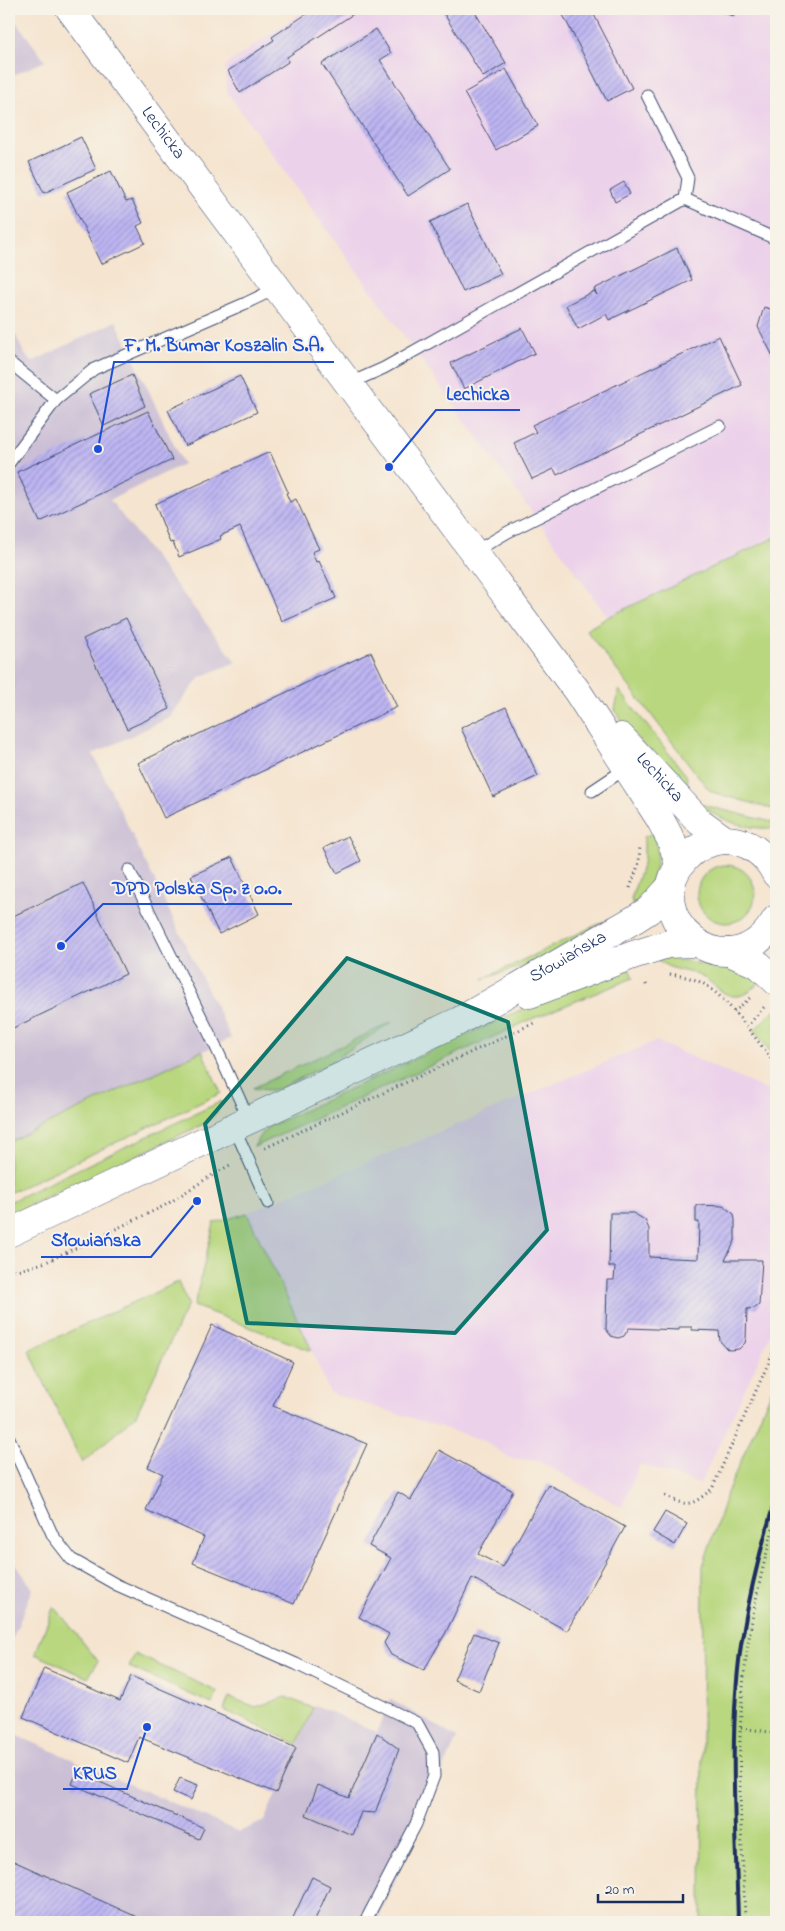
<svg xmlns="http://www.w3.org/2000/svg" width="785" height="1931" font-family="'Indie Flower',sans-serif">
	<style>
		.built { fill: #ecd1ea }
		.industrial { fill: #cbbfd5 }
		.green { fill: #b8d77e; stroke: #6a836e }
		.building { fill: url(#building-hatch) }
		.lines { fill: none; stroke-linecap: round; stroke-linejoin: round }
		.lane-casing { stroke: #3c4a6f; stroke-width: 13 }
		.secondary-casing { stroke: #3c4a6f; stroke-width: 29 }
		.path { stroke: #3c4a6f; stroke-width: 3; stroke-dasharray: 1 4; stroke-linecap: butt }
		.lane { stroke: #fff; stroke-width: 11 }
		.secondary { stroke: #fff; stroke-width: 28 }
		.rail { stroke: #1b2f5e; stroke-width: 4 }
		.marked { fill: #0f766e; fill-opacity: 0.2; stroke: #0f766e; stroke-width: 4; stroke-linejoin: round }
		.labels { text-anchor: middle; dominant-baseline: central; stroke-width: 4; stroke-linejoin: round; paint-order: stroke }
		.street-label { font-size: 18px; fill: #1b2f5e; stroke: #f7f3e8 }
		.leader { fill: none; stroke: #1d4ed8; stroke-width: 2 }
		.callout-dot { fill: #1d4ed8; stroke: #f7f3e8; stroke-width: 2 }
		.callout-label { font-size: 19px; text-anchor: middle; font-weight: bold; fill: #1d4ed8; stroke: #f7f3e8; stroke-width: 4; stroke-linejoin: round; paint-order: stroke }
	</style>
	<defs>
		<pattern id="building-hatch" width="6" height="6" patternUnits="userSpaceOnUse" patternTransform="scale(1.25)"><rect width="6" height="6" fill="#beb6f3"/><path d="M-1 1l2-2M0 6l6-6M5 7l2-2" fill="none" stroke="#9a94c8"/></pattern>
	</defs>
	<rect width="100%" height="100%" fill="#f7f3e8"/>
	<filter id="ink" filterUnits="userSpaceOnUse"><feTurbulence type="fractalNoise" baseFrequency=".02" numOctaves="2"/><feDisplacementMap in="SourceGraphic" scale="10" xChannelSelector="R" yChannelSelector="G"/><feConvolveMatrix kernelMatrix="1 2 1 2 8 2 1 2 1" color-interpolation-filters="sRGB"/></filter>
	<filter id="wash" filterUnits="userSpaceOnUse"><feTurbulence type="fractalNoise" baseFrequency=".0096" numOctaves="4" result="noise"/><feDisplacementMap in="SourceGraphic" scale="20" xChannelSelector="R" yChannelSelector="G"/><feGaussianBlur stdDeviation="1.12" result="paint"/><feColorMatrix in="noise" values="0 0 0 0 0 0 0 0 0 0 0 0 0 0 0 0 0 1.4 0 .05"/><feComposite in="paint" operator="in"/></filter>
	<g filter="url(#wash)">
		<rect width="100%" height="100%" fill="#f5e4cf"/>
		<!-- built -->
		<g class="built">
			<path d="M306,9h470v528l-168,80 -381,-525 -2,-26z"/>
			<path d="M656,1041l117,52 3,5v225l-76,161 -60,-20 -18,43 -83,-46 -29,-3 -27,-18 -153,-47 -18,-42 -65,-138z"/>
		</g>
		<!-- industrial -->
		<g class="industrial">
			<path d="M9,12l36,49 -36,16z"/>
			<path d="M9,321l15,32 8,9 84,-41 67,143 -73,36 126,162 -36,15 -31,41 -76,36 138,284 -222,104z"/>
			<path d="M9,1555l24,34 -24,58z"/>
			<path d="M390,1699l67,39 -80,184h-368v-190l230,100 25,-11 51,-116 62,27z"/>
		</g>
		<!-- green -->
		<g class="green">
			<path d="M776,537v273l-61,-17 -6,-3 -123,-160 22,-13z"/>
			<path d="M619,690l67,85 2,9 -2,8 -67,-74 -4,-8z"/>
			<path d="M699,804l77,19v5c-29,2 -55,-7 -77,-24z"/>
			<path d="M655,832c6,27 -1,54 -21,74l-3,-7 13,-39v-23z"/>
			<circle cx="726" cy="894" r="29"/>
			<path d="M609,919l-73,43 -53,17z"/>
			<path d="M669,958l62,11 30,12c-7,6 -14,14 -23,15 -14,2 -23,-12 -34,-18 -15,-9 -34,-6 -47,-19z"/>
			<path d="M629,968l4,10 -101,41 -278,128 5,-10 9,-10 259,-120z"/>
			<path d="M776,1008v51l-22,-29z"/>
			<path d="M392,1022l-66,43 -47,24 -11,1 -15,-2z"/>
			<path d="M202,1051l19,42 -212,100v-51z"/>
			<path d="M222,1101l-6,12 -10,10 -197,92v-13z"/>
			<path d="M247,1213l65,138 -118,-45 20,-83z"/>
			<path d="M178,1282l10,22 -52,111 -54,48 -53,-113z"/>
			<path d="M776,1380v542h-75l2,-356 24,-73z"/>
			<path d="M54,1606l44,55 -10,17 -53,-24z"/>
			<path d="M135,1654l83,38 -6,12 -83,-37z"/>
			<path d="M229,1697l27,10 29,-10 28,11 -16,36 -73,-34z"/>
		</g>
		<g id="blocks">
			<!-- building -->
			<g class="building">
				<path d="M314,9h47l-74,48 1,5 -48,31 -12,-22 46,-31 -2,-3z"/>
				<path d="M441,9h32l33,54 -23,14z"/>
				<path d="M560,9h31l41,79 -25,13z"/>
				<path d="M715,9h21l-3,7z"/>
				<path d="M376,29l15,24 -11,7 70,109 -42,27 -86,-132z"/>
				<path d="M506,69l32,57 -42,24 -32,-57z"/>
				<path d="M81,137l15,32 -52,24 -15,-31z"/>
				<path d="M111,171l15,31 6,-2 11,23 -6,3 8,17 -44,21 -34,-72z"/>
				<path d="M624,182l6,12 -15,8 -5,-12z"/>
				<path d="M467,204l34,70 -38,18 -33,-70z"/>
				<path d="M677,248l15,32 -83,40 -3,-6 -28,15 -12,-24 28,-14 3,4 -3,-6z"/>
				<path d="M764,307l12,4v51l-18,-35z"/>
				<path d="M522,328l13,25 -71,36 -13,-26z"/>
				<path d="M719,336l23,49 -185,90 -3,-6 -22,10 -18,-36 22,-11 -4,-7z"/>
				<path d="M132,375l13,31 -41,20 -15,-32z"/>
				<path d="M240,376l17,36 -72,34 -17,-36z"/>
				<path d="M148,411l24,49 -132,62 -23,-50z"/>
				<path d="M270,452l18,40 -2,1 4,9 6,-3 23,50 -7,3 4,10 3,-1 17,37 -54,24 -42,-95 -20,9 1,3 -42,18 -6,-15 -3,1 -15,-39z"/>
				<path d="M126,618l44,91 -43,20 -44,-90z"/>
				<path d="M371,652l26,55 -233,111 -26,-55z"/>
				<path d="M506,707l32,69 -45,21 -32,-69z"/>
				<path d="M348,836l13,25 -24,12 -13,-25z"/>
				<path d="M232,857l27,57 -40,20 -28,-58z"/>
				<path d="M83,883l43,91 -117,56v-112z"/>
				<path d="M696,1205l27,1 11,8 1,6v21l-10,19h37l-3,45 -4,3 -8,1 -1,30 -1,4 -6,6 -9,1 -3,-1 -7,-8 -1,-10 -27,-1v-3h-13v3l-50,-2 -5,8 -6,2 -7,-2 -5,-7 1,-49h7l1,-13h-6l1,-54h23l12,7 4,9v28l49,2 1,-37h-3z"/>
				<path d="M212,1325l81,37 -20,44 94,38 -73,160 -101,-41 11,-26 -58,-27 17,-36 -15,-7z"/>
				<path d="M439,1450l74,41 -35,63 25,13 45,-83 77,43 -58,104 -95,-53 -27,56 -21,36 -33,-15 -7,-12 5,-9 -30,-17 32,-59 -22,-12 29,-54 13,8z"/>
				<path d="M665,1512l22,12 -12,21 -22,-13z"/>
				<path d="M474,1633l25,10 -20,48 -25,-11z"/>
				<path d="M44,1668l76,33 11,-25 165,72 -20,45 -137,-56 -11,26 -105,-46z"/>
				<path d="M377,1733l22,16 -24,64 -14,-1 -9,23 -46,-20 12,-30 31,13z"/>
				<path d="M77,1772l127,56 -5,11 -127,-55z"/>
				<path d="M180,1778l18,7 -7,15 -18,-8z"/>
				<path d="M9,1859l139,63h-139z"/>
				<path d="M312,1877l18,9 -16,36h-23z"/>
			</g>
		</g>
	</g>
	<g filter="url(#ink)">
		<use href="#blocks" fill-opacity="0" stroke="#3c4a6f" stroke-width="1"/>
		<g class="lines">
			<defs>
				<g id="lane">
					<path d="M647,95l41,83 -3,21"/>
					<path d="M9,362l47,38"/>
					<path d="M348,384l36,-16 301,-169 91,40"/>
					<path d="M9,463l47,-63 38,-31 152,-66 31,-15"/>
					<path d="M474,552l34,-20 212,-106"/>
					<path d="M592,791l36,-24"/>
					<path d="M129,870l86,175 34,75"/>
					<path d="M234,1127l34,76"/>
					<path d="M9,1438l44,98 18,23 46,26 179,79 121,59 16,29 1,24 -18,48 -51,98"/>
				</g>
				<g id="secondary">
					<path id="s1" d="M70,9l507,682 83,128 12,23 7,23"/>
					<path id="s2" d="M621,737l79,85 25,18"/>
					<path d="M776,874c-10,-20 -28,-34 -51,-34 -16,1 -30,8 -40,19 -52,56 44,140 91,60"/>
					<path d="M729,952l30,13 17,16"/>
					<path d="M530,994l103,-39 35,-11 27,-1"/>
					<path id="s3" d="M9,1233l450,-212 176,-102 14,-9 22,-24"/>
				</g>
			</defs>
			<!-- lane casing -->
			<use href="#lane" class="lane-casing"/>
			<!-- secondary casing -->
			<use href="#secondary" class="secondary-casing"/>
			<!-- path -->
			<g class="path">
				<path d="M630,888l9,-25 1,-18"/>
				<path d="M670,974c12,2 24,4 34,10 26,16 53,57 72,81"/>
				<path d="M646,984l1,3"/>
				<path d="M734,1012l18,-16"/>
				<path d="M750,1023l15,-17"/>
				<path d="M265,1148l269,-125"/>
				<path d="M9,1271l18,-3 19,-6 118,-56 42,-27 24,-14"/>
				<path d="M665,1496c24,12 27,9 47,-7l64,-143"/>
				<path d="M741,1728l35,5"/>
				<path d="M745,1922c-2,-73 -9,-148 -3,-221 4,-62 17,-123 34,-183"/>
				<path d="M766,1922l10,-6"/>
			</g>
			<!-- lane -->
			<use href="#lane" class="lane"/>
			<!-- secondary -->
			<use href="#secondary" class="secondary"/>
			<!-- rail -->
			<path class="rail" d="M738,1922c-2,-91 -10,-186 3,-277 8,-50 20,-99 35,-148"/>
		</g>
	</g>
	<!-- marked area -->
	<path class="marked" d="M347,958l161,64 39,208 -92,103 -208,-10 -42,-199z"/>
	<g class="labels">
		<!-- street labels -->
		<g class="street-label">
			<text stroke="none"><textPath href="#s1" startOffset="155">Lechicka</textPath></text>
			<text stroke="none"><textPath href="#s2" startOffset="56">Lechicka</textPath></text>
			<text stroke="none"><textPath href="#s3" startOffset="624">Słowiańska</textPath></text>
		</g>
	</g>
	<!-- callouts -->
	<path class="leader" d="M98 449L114 362H334M389 467L436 410H520M61 946L103 904H292M197 1201L151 1257H41M147 1727L127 1789H63"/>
	<g class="callout-dot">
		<circle cx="98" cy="449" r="5"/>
		<circle cx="389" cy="467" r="5"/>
		<circle cx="61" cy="946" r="5"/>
		<circle cx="197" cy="1201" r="5"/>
		<circle cx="147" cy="1727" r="5"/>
	</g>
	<g class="callout-label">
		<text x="224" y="351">F. M. Bumar Koszalin S.A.</text>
		<text x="478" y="400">Lechicka</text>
		<text x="197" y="894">DPD Polska Sp. z o.o.</text>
		<text x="96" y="1246">Słowiańska</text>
		<text x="95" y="1779">KRUS</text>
	</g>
	<!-- margin -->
	<rect width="785" height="1931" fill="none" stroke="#f7f3e8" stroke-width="30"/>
	<!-- scale -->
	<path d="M598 1894v8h85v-8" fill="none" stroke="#1b2f5e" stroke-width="2.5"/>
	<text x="605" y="1894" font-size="15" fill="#1b2f5e" stroke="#f7f3e8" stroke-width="4" paint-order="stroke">20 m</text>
</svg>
